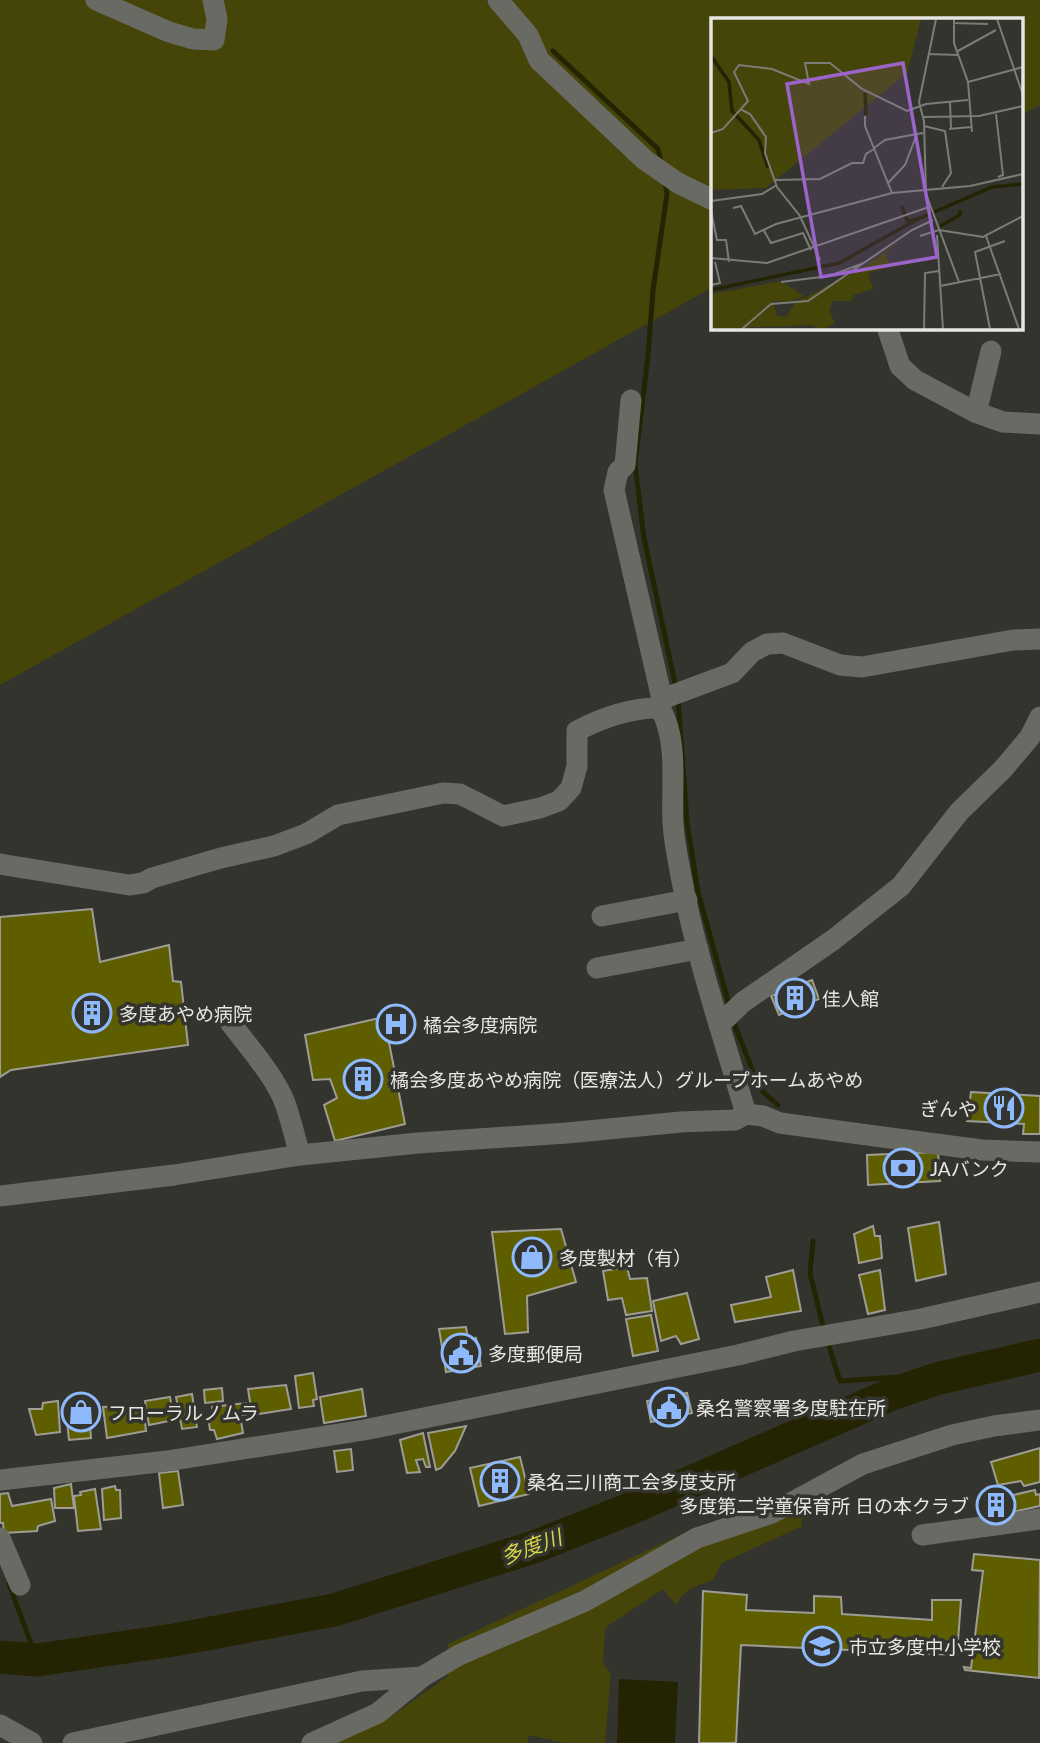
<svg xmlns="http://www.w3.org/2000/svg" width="1040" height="1743" font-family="Lato,'Noto Sans JP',sans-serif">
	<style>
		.green { fill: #454409 }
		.water { fill: #242403 }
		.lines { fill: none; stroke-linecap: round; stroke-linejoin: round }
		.stream { stroke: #242403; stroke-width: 5 }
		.river { stroke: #242403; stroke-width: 33 }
		.building { fill: #5e5d00; stroke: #9d9d96; stroke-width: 2 }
		.minor { stroke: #6a6a64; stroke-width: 21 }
		.labels { text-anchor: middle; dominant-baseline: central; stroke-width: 7; stroke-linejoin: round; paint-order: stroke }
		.poi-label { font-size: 19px; fill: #e6e6e2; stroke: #34342f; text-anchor: start }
		.water-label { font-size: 21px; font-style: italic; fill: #d5d54a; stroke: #34342f }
		.inset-river { fill: none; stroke: #242403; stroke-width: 3.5 }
		.inset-road { fill: none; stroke: #7b7b77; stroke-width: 2 }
		.view { fill: #9b64ca; fill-opacity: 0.15; stroke: #9b64ca; stroke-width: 3.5 }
		.inset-edge { fill: none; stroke: #e6e6e2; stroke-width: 3.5 }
	</style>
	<rect width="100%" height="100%" fill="#34342f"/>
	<!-- green -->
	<g class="green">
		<path d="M0,0h1040v105l-19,11v-97h-308v268l-713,398z"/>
		<path d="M801,1507l1,19 -80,37 -9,17c-17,6 -29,9 -37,25l-13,-16 -58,39 -2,36 8,9 -6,70h-40l-36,-8 -2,8h-217l73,-21 65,-46v-32l247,-116z"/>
	</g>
	<!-- water -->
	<path class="water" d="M619,1679l59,3 -3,61h-58z"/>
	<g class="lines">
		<!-- stream -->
		<g class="stream">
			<path d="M553,51l105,98 3,13"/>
			<path d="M665,182l2,12 -14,96 -5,66 -13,108 9,74 32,150"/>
			<path d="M678,698l9,124 11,70 32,116"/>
			<path d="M733,1021l27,68 18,16"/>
			<path d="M813,1241l-3,32 14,58"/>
			<path d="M827,1340l13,41 72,-5 17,5"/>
			<path d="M9,1584l28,76"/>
		</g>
		<!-- river -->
		<path class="river" d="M0,1657l37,3 137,-20 160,-30 200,-63 93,-37 265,-116 44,-15 104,-24"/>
	</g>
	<!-- building -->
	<g class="building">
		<path d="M92,909l8,53 69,-17 4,36 8,1 7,63 -177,25 -11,7v-160z"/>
		<path d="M812,980l7,19 -40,16 -8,-19z"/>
		<path d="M384,1017l21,107 -70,17 -11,-36 13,-7 -7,-19 -17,1 -8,-45z"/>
		<path d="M971,1092l69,4v38h-17l1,-10 -57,-3z"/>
		<path d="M938,1152l2,29 -72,4 -1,-30z"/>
		<path d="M939,1222l7,52 -30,7 -8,-53z"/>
		<path d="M873,1226l2,10h5l2,22 -23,5 -5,-29z"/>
		<path d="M561,1229l15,53 -49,14 1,36 -23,2 -13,-102z"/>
		<path d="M627,1267l3,12 17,-1 5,33 -26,4 -4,-17 -14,2 -5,-29z"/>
		<path d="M793,1270l8,41 -66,11 -4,-17 40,-8 -5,-20z"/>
		<path d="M880,1270l5,40 -17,4 -9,-39z"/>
		<path d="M687,1293l12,46 -18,5 -5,-8 -15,5 -8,-40z"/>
		<path d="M651,1315l7,36 -25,5 -7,-37z"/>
		<path d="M466,1327l2,13 8,-2 5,28 -35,6 -7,-43z"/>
		<path d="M313,1373l4,26 -4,1 1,6 -15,2 -4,-32z"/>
		<path d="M286,1385l5,24 -39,6 -4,-26z"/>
		<path d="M222,1388l1,13 -18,2 -1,-13z"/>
		<path d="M362,1389l4,27 -42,7 -4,-26z"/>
		<path d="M687,1393l5,20 -41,9 -4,-21z"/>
		<path d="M192,1394l5,33 -15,2 -6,-32z"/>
		<path d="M170,1397l4,23 -25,5 -4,-24z"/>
		<path d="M94,1398l3,24 -7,2 1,14 -22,2 -4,-38z"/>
		<path d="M58,1401l2,31 -24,3 -7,-26h13l1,-6z"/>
		<path d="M246,1403v12h-6l3,18 -26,6 -3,-9h-4l-2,-13 5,-1 -1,-9z"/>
		<path d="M143,1405l3,26 -39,7 -4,-31z"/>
		<path d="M466,1426l-11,25 -14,17 -5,2 -8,-37z"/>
		<path d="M423,1433l7,34h-4l-3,-8 -7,1 4,12 -13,1 -7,-33z"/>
		<path d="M1040,1448v34l-16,4 -3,-5 -23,4 -7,-23z"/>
		<path d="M351,1449l2,21 -16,2 -3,-21z"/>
		<path d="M520,1457l9,37 -50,12 -9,-38z"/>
		<path d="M178,1471l5,34 -20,3 -4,-35z"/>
		<path d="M71,1484l3,24h-19l-1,-20z"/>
		<path d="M115,1486l1,4h4l1,28 -17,2 -2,-31z"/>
		<path d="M95,1489l6,40 -23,2 -4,-35 7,-1 -1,-3z"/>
		<path d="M1035,1490l1,5 4,-1v12l-27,6 -4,-16z"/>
		<path d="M8,1493l4,13 39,-7 4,22 -17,5 -1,5 -33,2 -1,-10h-3v-29z"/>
		<path d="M1005,1494l3,18 -20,4 -4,-18z"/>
		<path d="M974,1554l66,6 -1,118 -74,-8 -1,-3 7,1 12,-97 -11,-1z"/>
		<path d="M703,1591l44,4 -1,15 68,3v-17l27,1 1,17 90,6v-20h29l-4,55 -216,-10 -5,98h-37z"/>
	</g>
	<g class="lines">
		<!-- minor -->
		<g class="minor">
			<path d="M96,0l73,32 24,7 21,1 3,-21 -4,-19"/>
			<path d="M498,0l30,35 11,25 106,100 33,23 35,17"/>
			<path d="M887,327l13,39 15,14 60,32 28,10 37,2"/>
			<path d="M631,400l-6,65 -7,7 -4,18 48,209 -2,9c19,33 11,78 13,115 1,18 5,36 8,53 15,81 42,159 65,238"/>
			<path d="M975,412l3,-7 13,-54"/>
			<path d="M662,699l70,-26 20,-21 15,-8 16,-1 57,22 22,2 151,-27 27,-1"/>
			<path d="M0,864l129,21 14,-2 9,-5 69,-20 53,-12 32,-12 32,-19 105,-22 17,1 43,22 37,-8 19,-7 12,-13 6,-22v-35c24,-13 56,-24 83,-23"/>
			<path d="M602,916l85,-16"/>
			<path d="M597,968l101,-19"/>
			<path d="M230,1022c19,26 43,51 55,81 6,17 10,35 15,52"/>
			<path d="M719,1025l24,-23 90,-62 68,-54 58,-74 44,-43 27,-32 10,-20"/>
			<path d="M0,1196l174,-21 126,-20 118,-12 149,-10 114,-11 54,-2 11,-6 17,2 17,7 95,13 107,14 58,2"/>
			<path d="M0,1480l167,-19 197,-31 374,-75 56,-14 127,-22 119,-27"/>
			<path d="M922,1535l118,-16"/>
			<path d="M0,1538l20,47"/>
			<path d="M0,1725l32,18"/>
			<path d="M73,1743l289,-62 60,-4"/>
			<path d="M312,1743l66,-30 44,-36 37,-22 126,-54 112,-63 75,-25 91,-49 89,-29 42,-9 46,-6"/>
		</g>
	</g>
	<!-- icons -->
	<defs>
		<symbol id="building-ring" viewBox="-11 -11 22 22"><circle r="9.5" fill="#34342f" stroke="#8eb9fc" stroke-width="1.5"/><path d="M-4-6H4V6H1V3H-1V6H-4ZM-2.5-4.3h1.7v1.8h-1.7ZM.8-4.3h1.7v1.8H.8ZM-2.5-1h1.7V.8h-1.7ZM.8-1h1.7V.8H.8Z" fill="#8eb9fc"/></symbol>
		<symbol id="hospital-ring" viewBox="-11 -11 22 22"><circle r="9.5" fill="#34342f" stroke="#8eb9fc" stroke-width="1.5"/><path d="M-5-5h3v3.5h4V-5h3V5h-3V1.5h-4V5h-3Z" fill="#8eb9fc"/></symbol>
		<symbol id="restaurant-ring" viewBox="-11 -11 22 22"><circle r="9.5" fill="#34342f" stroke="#8eb9fc" stroke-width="1.5"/><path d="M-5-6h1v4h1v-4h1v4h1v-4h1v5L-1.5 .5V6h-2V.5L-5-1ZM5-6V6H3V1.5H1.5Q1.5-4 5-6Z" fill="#8eb9fc"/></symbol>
		<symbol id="bank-ring" viewBox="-11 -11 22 22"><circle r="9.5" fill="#34342f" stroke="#8eb9fc" stroke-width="1.5"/><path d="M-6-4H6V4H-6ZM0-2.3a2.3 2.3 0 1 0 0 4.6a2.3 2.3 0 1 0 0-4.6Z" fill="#8eb9fc"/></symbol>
		<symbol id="shop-ring" viewBox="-11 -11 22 22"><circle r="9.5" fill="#34342f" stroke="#8eb9fc" stroke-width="1.5"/><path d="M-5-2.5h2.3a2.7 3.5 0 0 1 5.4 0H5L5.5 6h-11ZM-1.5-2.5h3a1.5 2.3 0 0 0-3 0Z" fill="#8eb9fc"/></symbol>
		<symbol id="civic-ring" viewBox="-11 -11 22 22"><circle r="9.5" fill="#34342f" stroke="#8eb9fc" stroke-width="1.5"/><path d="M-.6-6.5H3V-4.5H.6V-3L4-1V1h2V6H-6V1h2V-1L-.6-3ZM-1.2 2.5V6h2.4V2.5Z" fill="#8eb9fc"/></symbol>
		<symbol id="school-ring" viewBox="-11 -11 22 22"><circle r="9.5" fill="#34342f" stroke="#8eb9fc" stroke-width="1.5"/><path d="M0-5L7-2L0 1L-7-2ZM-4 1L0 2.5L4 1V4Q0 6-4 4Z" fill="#8eb9fc"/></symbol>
	</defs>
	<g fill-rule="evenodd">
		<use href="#building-ring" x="773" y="976" width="44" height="44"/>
		<use href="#building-ring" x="70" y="991" width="44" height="44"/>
		<use href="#hospital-ring" x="374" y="1002" width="44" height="44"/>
		<use href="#building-ring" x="341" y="1057" width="44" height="44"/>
		<use href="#restaurant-ring" x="982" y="1086" width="44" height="44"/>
		<use href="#bank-ring" x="881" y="1146" width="44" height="44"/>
		<use href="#shop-ring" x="510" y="1235" width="44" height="44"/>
		<use href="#civic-ring" x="439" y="1331" width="44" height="44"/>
		<use href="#civic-ring" x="647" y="1385" width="44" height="44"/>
		<use href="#shop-ring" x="59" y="1390" width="44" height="44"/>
		<use href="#building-ring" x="478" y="1459" width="44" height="44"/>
		<use href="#building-ring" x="974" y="1483" width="44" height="44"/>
		<use href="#school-ring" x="800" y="1624" width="44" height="44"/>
	</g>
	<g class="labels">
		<!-- poi labels -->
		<g class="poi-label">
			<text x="822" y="998">佳人館</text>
			<text x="119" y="1013">多度あやめ病院</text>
			<text x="423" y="1024">橘会多度病院</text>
			<text x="390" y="1079">橘会多度あやめ病院（医療法人）グループホームあやめ</text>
			<text x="977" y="1108" text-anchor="end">ぎんや</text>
			<text x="930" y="1168">JAバンク</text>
			<text x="559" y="1257">多度製材（有）</text>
			<text x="488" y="1353">多度郵便局</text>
			<text x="696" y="1407">桑名警察署多度駐在所</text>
			<text x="108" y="1412">フローラルノムラ</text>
			<text x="527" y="1481">桑名三川商工会多度支所</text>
			<text x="969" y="1505" text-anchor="end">多度第二学童保育所 日の本クラブ</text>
			<text x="849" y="1646">市立多度中小学校</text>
		</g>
		<!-- water labels -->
		<g class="water-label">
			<text transform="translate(531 1546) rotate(-20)">多度川</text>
		</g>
	</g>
	<!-- overview -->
	<g transform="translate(711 18)">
		<rect width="312" height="312" fill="#34342f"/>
		<path d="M0,1h210l-14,54 -141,115 -55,2zM195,218l-20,17 3,14 -21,6 5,16 -20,6 -1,6h-19l-4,8 6,15 -13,5 -12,-4 -99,4v-35l70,-13 23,15 -14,6 -17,-1 4,15 9,1 10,-15 67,-34z" fill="#454409"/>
		<path class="inset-river" d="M0,38l18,26 3,29 27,29 9,28M154,75l1,22M191,188l5,15 10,-2M229,208l20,-11v-5M0,272l128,-27 79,-44 74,-32 31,-3"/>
		<path class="inset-road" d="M225,1l-17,83 5,19 2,73 33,88M243,1v24l14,39 4,50M286,1l26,76M242,5l35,1M245,34l40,-22M217,36l30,1M257,64l55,-15M239,83l1,28M29,91l10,5 16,23 -1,16 12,34 23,29 20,44M285,96l7,61 -5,2M154,98v10l27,67M213,99l55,-1 44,-10M213,108l21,5 6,42 -9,14M238,111l22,-2M0,115l12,-4 25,-28 -14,-29 5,-7 33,4 37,15 -4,-21h25l32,26 45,22 19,-7 42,-4M163,130l11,-8 32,-6M64,162l45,-1 32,-16h11l3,-9 8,-5M176,166l18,-19 12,-31 6,-1M0,183l51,-7 15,-9M22,190l8,-2 14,28 21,-10 116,-31 78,-7 53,-12M0,193l6,29h9l3,22M52,211l8,14 32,-10 8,17M226,217l6,94M209,218l19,-6 44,7 40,-21M275,218l33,93M0,240l56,5 162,-56M70,264l48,-6 35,-13M0,267l9,-2 -5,-21M229,268l61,-12M31,311l29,-25 37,-3 104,-71 21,-10M213,311l1,-56 14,-2M279,311l-15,-77 30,-11"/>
		<path class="view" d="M192,45l34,194 -116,20 -34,-193z"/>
		<rect width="312" height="312" class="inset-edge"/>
	</g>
</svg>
